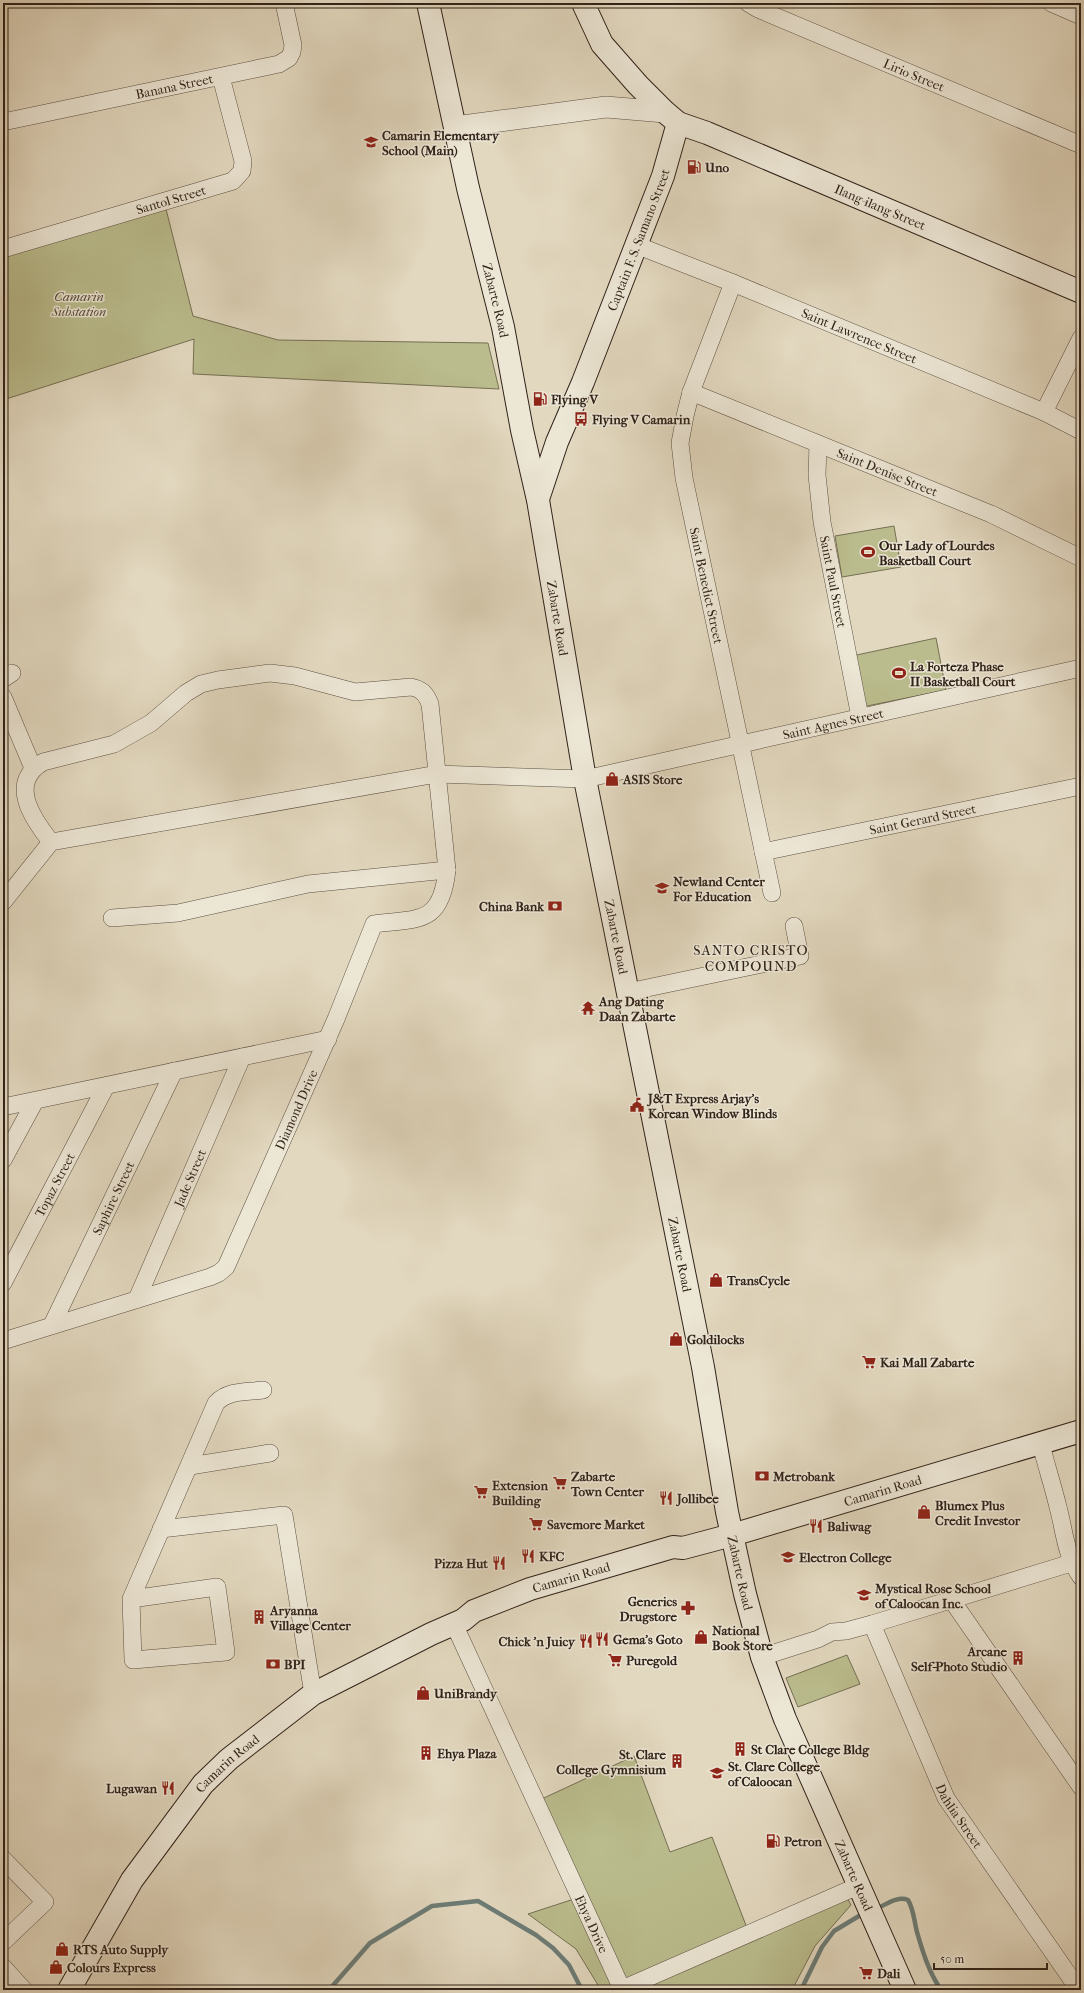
<svg xmlns="http://www.w3.org/2000/svg" width="1084" height="1993" font-family="'IM FELL French Canon',serif">
	<style>
		.green { fill: #babc8d; stroke: #756f53 }
		.lines { fill: none; stroke-linecap: round; stroke-linejoin: round }
		.stream { stroke: #6d7d77; stroke-width: 4.5 }
		.minor-casing { stroke: #5c5042; stroke-width: 18 }
		.tertiary-casing { stroke: #5c5042; stroke-width: 22 }
		.secondary-casing { stroke: #302219; stroke-width: 24 }
		.minor { stroke: #ece6d5; stroke-width: 17 }
		.tertiary { stroke: #ece6d5; stroke-width: 21 }
		.secondary { stroke: #ece6d5; stroke-width: 22 }
		.labels { text-anchor: middle; dominant-baseline: central; stroke-width: 3; stroke-linejoin: round; paint-order: stroke }
		.street-label { font-size: 13px; fill: #302219; stroke: #ece6d5 }
		.poi-label { font-size: 13px; font-weight: bold; fill: #302219; stroke: #ece6d5; text-anchor: start }
		.park-label { font-size: 13px; font-style: italic; fill: #524836; stroke: #ece6d5 }
		.neighbourhood-label { font-size: 14px; letter-spacing: 1px; fill: #302219; stroke: #ece6d5 }
	</style>
	<rect width="100%" height="100%" fill="#e2d8bf"/>
	<filter id="stains"><feTurbulence type="fractalNoise" baseFrequency=".005" numOctaves="4"/><feColorMatrix values="0 0 0 0 .2 0 0 0 0 .09 0 0 0 0 .02 0 0 0 .5 -.17"/></filter>
	<radialGradient id="worn" r=".72"><stop offset=".6" stop-color="#630" stop-opacity="0"/><stop offset="1" stop-color="#630" stop-opacity=".3"/></radialGradient>
	<!-- green -->
	<g class="green">
		<path d="M165,205l28,111 85,24 210,3 11,46 -306,-15 1,-35 -191,61v-144z"/>
		<path d="M894,526l7,41 -59,10 -7,-41z"/>
		<path d="M936,638l10,52 -84,17 -10,-51z"/>
		<path d="M847,1655l13,29 -62,23 -12,-29z"/>
		<path d="M634,1756l36,96 42,-15 35,91 95,-40 9,17 -36,41 -23,44h-191l-25,-41 -48,-35 46,-15 -43,-95z"/>
	</g>
	<g class="lines">
		<!-- stream -->
		<g class="stream">
			<path d="M880,1907c8,-4 19,-11 28,-7 6,10 6,21 9,32 6,21 12,40 24,58"/>
			<path d="M329,1990l41,-47 62,-37 46,-5 58,34 17,13 16,17 13,25"/>
			<path d="M801,1990l21,-43 12,-16 25,-15"/>
		</g>
		<defs>
			<g id="minor">
				<path id="s1" d="M748,3l10,6 323,136"/>
				<path d="M1051,3l30,13"/>
				<path id="s2" d="M3,122l276,-58 10,-6 3,-6 1,-7 -9,-42"/>
				<path id="s3" d="M636,245l97,38 311,129 37,19"/>
				<path id="s4" d="M3,249l230,-68 9,-10 1,-10 -22,-84"/>
				<path id="s5" d="M733,283l-42,109 -6,24 -5,27 4,35 88,415"/>
				<path id="s6" d="M691,392l300,122 90,44"/>
				<path d="M1044,412l37,-74"/>
				<path id="s7" d="M818,444l-1,31 5,47 38,195"/>
				<path d="M3,679l9,-6"/>
				<path d="M3,697l30,71"/>
				<path id="s8" d="M763,852l318,-66"/>
				<path id="s9" d="M3,902l48,-60 386,-68 148,5 496,-111"/>
				<path d="M112,918l66,-5 130,-29 139,-14"/>
				<path d="M628,992l172,-36 -6,-30"/>
				<path d="M3,1107l325,-68"/>
				<path d="M3,1160l32,-59"/>
				<path id="s10" d="M3,1283l103,-197"/>
				<path id="s11" d="M137,1299l105,-242"/>
				<path id="s12" d="M52,1325l122,-254"/>
				<path id="s13" d="M3,1341l207,-64 9,-4 7,-6 110,-248 38,-95c45,-6 67,1 73,-54l-17,-166c-4,-10 -8,-15 -19,-17l-56,5 -60,-16 -25,-3 -52,7 -17,4 -15,9 -35,30 -37,21 -71,18c-35,21 -11,56 8,80"/>
				<path d="M1041,1444c5,21 12,42 17,63 7,26 7,47 23,70"/>
				<path d="M190,1466l80,-13"/>
				<path d="M161,1529l123,-14 29,179"/>
				<path d="M131,1599l86,-12 9,65 -93,8 -2,-61 85,-196c12,-13 31,-11 47,-13"/>
				<path d="M951,1599l130,188"/>
				<path id="s14" d="M454,1624l168,365"/>
				<path id="s15" d="M872,1624l74,174 133,192"/>
				<path d="M762,1657l56,-18 14,-7 14,-1 26,-7 209,-64"/>
				<path d="M3,1859l42,43 -42,40"/>
				<path d="M3,1967l21,23"/>
				<path d="M620,1990l238,-104"/>
			</g>
			<path id="tertiary" d="M455,127l151,-20 59,5"/>
			<g id="secondary">
				<path id="s16" d="M428,3l40,185 35,139 19,103 16,70 47,279 118,588 24,145 18,82 17,63 23,62 120,271"/>
				<path id="s17" d="M583,3l19,41 36,41 27,27 13,11 29,10 374,159"/>
				<path id="s18" d="M538,499l19,-57 26,-60 80,-206 15,-53"/>
				<path id="s19" d="M69,1990l63,-110 71,-96 26,-25 84,-65 118,-60 32,-14 11,-9 56,-22 143,-42 10,1 49,-13 349,-104"/>
			</g>
		</defs>
		<!-- minor casing -->
		<use href="#minor" class="minor-casing"/>
		<!-- tertiary casing -->
		<use href="#tertiary" class="tertiary-casing"/>
		<!-- secondary casing -->
		<use href="#secondary" class="secondary-casing"/>
		<!-- minor -->
		<use href="#minor" class="minor"/>
		<!-- tertiary -->
		<use href="#tertiary" class="tertiary"/>
		<!-- secondary -->
		<use href="#secondary" class="secondary"/>
	</g>
	<!-- icons -->
	<defs>
		<symbol id="school-bare" viewBox="-9 -9 18 18"><path d="M0-5L7-2L0 1L-7-2ZM-4 1L0 2.5L4 1V4Q0 6-4 4Z" fill="#8f2418" stroke="#ece6d5" stroke-width="2.5" paint-order="stroke"/></symbol>
		<symbol id="fuel-bare" viewBox="-9 -9 18 18"><path d="M-5.5-6h7V0h2V4h1.3V-2.5L3-4.5l.8-.8L6-3V5H2.5V1h-1V6h-7ZM-4.2-4.7v3.2H.2V-4.7Z" fill="#8f2418" stroke="#ece6d5" stroke-width="2.5" paint-order="stroke"/></symbol>
		<symbol id="bus-bare" viewBox="-9 -9 18 18"><path d="M-5-6H5V4H4V6H2V4H-2V6H-4V4H-5ZM-3.5-4V0h7V-4ZM-3.5 1.2v1.5H-2V1.2ZM2 1.2v1.5H3.5V1.2Z" fill="#8f2418" stroke="#ece6d5" stroke-width="2.5" paint-order="stroke"/></symbol>
		<symbol id="stadium-bare" viewBox="-9 -9 18 18"><path d="M0-5a6.5 5 0 1 0 0 10a6.5 5 0 1 0 0-10ZM-3.5-1.8h7v3.6h-7Z" fill="#8f2418" stroke="#ece6d5" stroke-width="2.5" paint-order="stroke"/></symbol>
		<symbol id="shop-bare" viewBox="-9 -9 18 18"><path d="M-5-2.5h2.3a2.7 3.5 0 0 1 5.4 0H5L5.5 6h-11ZM-1.5-2.5h3a1.5 2.3 0 0 0-3 0Z" fill="#8f2418" stroke="#ece6d5" stroke-width="2.5" paint-order="stroke"/></symbol>
		<symbol id="bank-bare" viewBox="-9 -9 18 18"><path d="M-6-4H6V4H-6ZM0-2.3a2.3 2.3 0 1 0 0 4.6a2.3 2.3 0 1 0 0-4.6Z" fill="#8f2418" stroke="#ece6d5" stroke-width="2.5" paint-order="stroke"/></symbol>
		<symbol id="temple-bare" viewBox="-9 -9 18 18"><path d="M0-6L5-2H3V0L6.5 2.5H4V6H1.5V3h-3V6H-4V2.5H-6.5L-3 0V-2H-5Z" fill="#8f2418" stroke="#ece6d5" stroke-width="2.5" paint-order="stroke"/></symbol>
		<symbol id="civic-bare" viewBox="-9 -9 18 18"><path d="M-.6-6.5H3V-4.5H.6V-3L4-1V1h2V6H-6V1h2V-1L-.6-3ZM-1.2 2.5V6h2.4V2.5Z" fill="#8f2418" stroke="#ece6d5" stroke-width="2.5" paint-order="stroke"/></symbol>
		<symbol id="supermarket-bare" viewBox="-9 -9 18 18"><path d="M-6-5.5h2.5l.6 2H6L4.5 2H-2.5L-4.4-4H-6ZM-1.5 3.2a1.3 1.3 0 1 0 .1 0ZM3 3.2a1.3 1.3 0 1 0 .1 0Z" fill="#8f2418" stroke="#ece6d5" stroke-width="2.5" paint-order="stroke"/></symbol>
		<symbol id="restaurant-bare" viewBox="-9 -9 18 18"><path d="M-5-6h1v4h1v-4h1v4h1v-4h1v5L-1.5 .5V6h-2V.5L-5-1ZM5-6V6H3V1.5H1.5Q1.5-4 5-6Z" fill="#8f2418" stroke="#ece6d5" stroke-width="2.5" paint-order="stroke"/></symbol>
		<symbol id="university-bare" viewBox="-9 -9 18 18"><path d="M0-5L7-2L0 1L-7-2ZM-4 1L0 2.5L4 1V4Q0 6-4 4Z" fill="#8f2418" stroke="#ece6d5" stroke-width="2.5" paint-order="stroke"/></symbol>
		<symbol id="pharmacy-bare" viewBox="-9 -9 18 18"><path d="M-2-6h4v4h4v4h-4v4h-4v-4h-4v-4h4Z" fill="#8f2418" stroke="#ece6d5" stroke-width="2.5" paint-order="stroke"/></symbol>
		<symbol id="building-bare" viewBox="-9 -9 18 18"><path d="M-4-6H4V6H1V3H-1V6H-4ZM-2.5-4.3h1.7v1.8h-1.7ZM.8-4.3h1.7v1.8H.8ZM-2.5-1h1.7V.8h-1.7ZM.8-1h1.7V.8H.8Z" fill="#8f2418" stroke="#ece6d5" stroke-width="2.5" paint-order="stroke"/></symbol>
	</defs>
	<g fill-rule="evenodd">
		<use href="#school-bare" x="361" y="132" width="20" height="20"/>
		<use href="#fuel-bare" x="684" y="157" width="20" height="20"/>
		<use href="#fuel-bare" x="530" y="389" width="20" height="20"/>
		<use href="#bus-bare" x="571" y="409" width="20" height="20"/>
		<use href="#stadium-bare" x="858" y="542" width="20" height="20"/>
		<use href="#stadium-bare" x="889" y="663" width="20" height="20"/>
		<use href="#shop-bare" x="602" y="769" width="20" height="20"/>
		<use href="#school-bare" x="652" y="878" width="20" height="20"/>
		<use href="#bank-bare" x="545" y="896" width="20" height="20"/>
		<use href="#temple-bare" x="578" y="998" width="20" height="20"/>
		<use href="#civic-bare" x="627" y="1095" width="20" height="20"/>
		<use href="#shop-bare" x="706" y="1270" width="20" height="20"/>
		<use href="#shop-bare" x="666" y="1329" width="20" height="20"/>
		<use href="#supermarket-bare" x="859" y="1352" width="20" height="20"/>
		<use href="#bank-bare" x="752" y="1466" width="20" height="20"/>
		<use href="#supermarket-bare" x="550" y="1473" width="20" height="20"/>
		<use href="#supermarket-bare" x="471" y="1482" width="20" height="20"/>
		<use href="#restaurant-bare" x="656" y="1488" width="20" height="20"/>
		<use href="#shop-bare" x="914" y="1502" width="20" height="20"/>
		<use href="#supermarket-bare" x="526" y="1514" width="20" height="20"/>
		<use href="#restaurant-bare" x="806" y="1516" width="20" height="20"/>
		<use href="#restaurant-bare" x="518" y="1546" width="20" height="20"/>
		<use href="#university-bare" x="778" y="1547" width="20" height="20"/>
		<use href="#restaurant-bare" x="489" y="1553" width="20" height="20"/>
		<use href="#school-bare" x="854" y="1585" width="20" height="20"/>
		<use href="#pharmacy-bare" x="678" y="1598" width="20" height="20"/>
		<use href="#building-bare" x="249" y="1607" width="20" height="20"/>
		<use href="#shop-bare" x="691" y="1627" width="20" height="20"/>
		<use href="#restaurant-bare" x="592" y="1629" width="20" height="20"/>
		<use href="#restaurant-bare" x="576" y="1631" width="20" height="20"/>
		<use href="#building-bare" x="1008" y="1648" width="20" height="20"/>
		<use href="#supermarket-bare" x="605" y="1650" width="20" height="20"/>
		<use href="#bank-bare" x="263" y="1654" width="20" height="20"/>
		<use href="#shop-bare" x="413" y="1683" width="20" height="20"/>
		<use href="#building-bare" x="730" y="1739" width="20" height="20"/>
		<use href="#building-bare" x="416" y="1743" width="20" height="20"/>
		<use href="#building-bare" x="667" y="1751" width="20" height="20"/>
		<use href="#university-bare" x="707" y="1763" width="20" height="20"/>
		<use href="#restaurant-bare" x="158" y="1778" width="20" height="20"/>
		<use href="#fuel-bare" x="763" y="1831" width="20" height="20"/>
		<use href="#shop-bare" x="52" y="1939" width="20" height="20"/>
		<use href="#shop-bare" x="46" y="1957" width="20" height="20"/>
		<use href="#supermarket-bare" x="856" y="1963" width="20" height="20"/>
	</g>
	<g class="labels">
		<!-- street labels -->
		<g class="street-label">
			<text stroke="none"><textPath href="#s1" startOffset="181">Lirio Street</textPath></text>
			<text stroke="none"><textPath href="#s2" startOffset="175">Banana Street</textPath></text>
			<text stroke="none"><textPath href="#s4" startOffset="175">Santol Street</textPath></text>
			<text stroke="none"><textPath href="#s17" startOffset="374">Ilang-ilang Street</textPath></text>
			<text stroke="none"><textPath href="#s18" startOffset="278">Captain F. S. Samano Street</textPath></text>
			<text stroke="none"><textPath href="#s16" startOffset="305">Zabarte Road</textPath></text>
			<text stroke="none"><textPath href="#s3" startOffset="241">Saint Lawrence Street</textPath></text>
			<text stroke="none"><textPath href="#s6" startOffset="212">Saint Denise Street</textPath></text>
			<text stroke="none"><textPath href="#s7" startOffset="139">Saint Paul Street</textPath></text>
			<text stroke="none"><textPath href="#s5" startOffset="314">Saint Benedict Street</textPath></text>
			<text stroke="none"><textPath href="#s16" startOffset="629">Zabarte Road</textPath></text>
			<text stroke="none"><textPath href="#s9" startOffset="871">Saint Agnes Street</textPath></text>
			<text stroke="none"><textPath href="#s8" startOffset="163">Saint Gerard Street</textPath></text>
			<text stroke="none"><textPath href="#s16" startOffset="953">Zabarte Road</textPath></text>
			<text stroke="none"><textPath href="#s13" startOffset="408">Diamond Drive</textPath></text>
			<text stroke="none"><textPath href="#s11" startOffset="132">Jade Street</textPath></text>
			<text stroke="none"><textPath href="#s10" startOffset="111">Topaz Street</textPath></text>
			<text stroke="none"><textPath href="#s12" startOffset="141">Saphire Street</textPath></text>
			<text stroke="none"><textPath href="#s16" startOffset="1277">Zabarte Road</textPath></text>
			<text stroke="none"><textPath href="#s19" startOffset="997">Camarin Road</textPath></text>
			<text stroke="none"><textPath href="#s16" startOffset="1601">Zabarte Road</textPath></text>
			<text stroke="none"><textPath href="#s19" startOffset="673">Camarin Road</textPath></text>
			<text stroke="none"><textPath href="#s19" startOffset="278">Camarin Road</textPath></text>
			<text stroke="none"><textPath href="#s15" startOffset="211">Dahlia Street</textPath></text>
			<text stroke="none"><textPath href="#s16" startOffset="1925">Zabarte Road</textPath></text>
			<text stroke="none"><textPath href="#s14" startOffset="330">Ehya Drive</textPath></text>
		</g>
		<!-- poi labels -->
		<g class="poi-label">
			<text x="382" y="135">Camarin Elementary<tspan x="382" dy="15">School (Main)</tspan></text>
			<text x="705" y="167">Uno</text>
			<text x="551" y="399">Flying V</text>
			<text x="592" y="419">Flying V Camarin</text>
			<text x="879" y="545">Our Lady of Lourdes<tspan x="879" dy="15">Basketball Court</tspan></text>
			<text x="910" y="666">La Forteza Phase<tspan x="910" dy="15">II Basketball Court</tspan></text>
			<text x="623" y="779">ASIS Store</text>
			<text x="673" y="881">Newland Center<tspan x="673" dy="15">For Education</tspan></text>
			<text x="544" y="906" text-anchor="end">China Bank</text>
			<text x="599" y="1001">Ang Dating<tspan x="599" dy="15">Daan Zabarte</tspan></text>
			<text x="648" y="1098">J&amp;T Express Arjay's<tspan x="648" dy="15">Korean Window Blinds</tspan></text>
			<text x="727" y="1280">TransCycle</text>
			<text x="687" y="1339">Goldilocks</text>
			<text x="880" y="1362">Kai Mall Zabarte</text>
			<text x="571" y="1476">Zabarte<tspan x="571" dy="15">Town Center</tspan></text>
			<text x="773" y="1476">Metrobank</text>
			<text x="492" y="1485">Extension<tspan x="492" dy="15">Building</tspan></text>
			<text x="677" y="1498">Jollibee</text>
			<text x="935" y="1505">Blumex Plus<tspan x="935" dy="15">Credit Investor</tspan></text>
			<text x="547" y="1524">Savemore Market</text>
			<text x="827" y="1526">Baliwag</text>
			<text x="539" y="1556">KFC</text>
			<text x="799" y="1557">Electron College</text>
			<text x="488" y="1563" text-anchor="end">Pizza Hut</text>
			<text x="875" y="1588">Mystical Rose School<tspan x="875" dy="15">of Caloocan Inc.</tspan></text>
			<text x="677" y="1601" text-anchor="end">Generics<tspan x="677" dy="15">Drugstore</tspan></text>
			<text x="270" y="1610">Aryanna<tspan x="270" dy="15">Village Center</tspan></text>
			<text x="712" y="1630">National<tspan x="712" dy="15">Book Store</tspan></text>
			<text x="613" y="1639">Gema's Goto</text>
			<text x="575" y="1641" text-anchor="end">Chick 'n Juicy</text>
			<text x="1007" y="1651" text-anchor="end">Arcane<tspan x="1007" dy="15">Self-Photo Studio</tspan></text>
			<text x="626" y="1660">Puregold</text>
			<text x="284" y="1664">BPI</text>
			<text x="434" y="1693">UniBrandy</text>
			<text x="751" y="1749">St Clare College Bldg</text>
			<text x="437" y="1753">Ehya Plaza</text>
			<text x="666" y="1754" text-anchor="end">St. Clare<tspan x="666" dy="15">College Gymnisium</tspan></text>
			<text x="728" y="1766">St. Clare College<tspan x="728" dy="15">of Caloocan</tspan></text>
			<text x="157" y="1788" text-anchor="end">Lugawan</text>
			<text x="784" y="1841">Petron</text>
			<text x="73" y="1949">RTS Auto Supply</text>
			<text x="67" y="1967">Colours Express</text>
			<text x="877" y="1973">Dali</text>
		</g>
		<!-- park labels -->
		<g class="park-label">
			<text x="79" y="296">Camarin<tspan x="79" dy="15">Substation</tspan></text>
		</g>
		<!-- neighbourhood labels -->
		<g class="neighbourhood-label">
			<text x="751" y="950">SANTO CRISTO<tspan x="751" dy="16">COMPOUND</tspan></text>
		</g>
	</g>
	<!-- margin -->
	<rect width="1084" height="1993" fill="none" stroke="#e2d8bf" stroke-width="16"/>
	<rect x="4" y="4" width="1076" height="1985" fill="none" stroke="#302219" stroke-width="2"/>
	<rect x="8" y="8" width="1068" height="1977" fill="none" stroke="#302219"/>
	<!-- scale -->
	<path d="M934 1963v6h113v-6" fill="none" stroke="#302219" stroke-width="2"/>
	<text x="940" y="1963" font-size="12" fill="#302219" stroke="#ece6d5" stroke-width="3" paint-order="stroke">50 m</text>
	<rect width="100%" height="100%" filter="url(#stains)"/>
	<rect width="100%" height="100%" fill="url(#worn)"/>
</svg>
